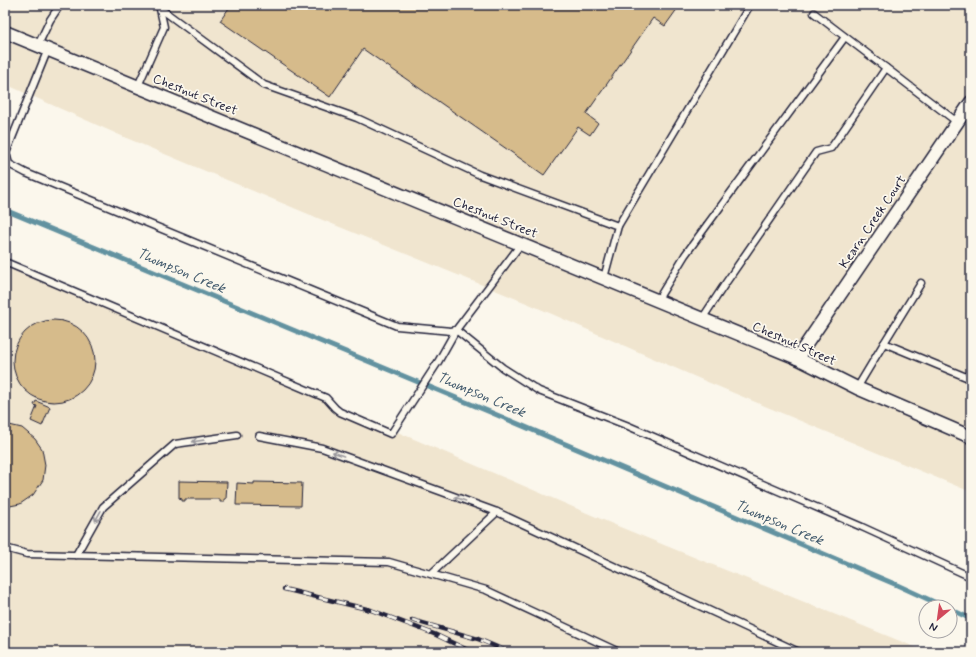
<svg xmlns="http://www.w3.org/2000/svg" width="976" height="657" font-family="Mynerve,sans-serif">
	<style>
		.built { fill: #f0e5cf }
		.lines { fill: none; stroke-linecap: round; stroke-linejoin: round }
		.stream { stroke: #6292a0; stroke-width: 5 }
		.building { fill: #d6bb8b; stroke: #22223b }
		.service-casing { stroke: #22223b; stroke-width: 9 }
		.minor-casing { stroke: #22223b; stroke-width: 15 }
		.service { stroke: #fbf7ec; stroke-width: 6 }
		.minor { stroke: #fbf7ec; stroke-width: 12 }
		.rail-casing { stroke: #22223b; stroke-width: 4.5 }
		.rail { stroke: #fbf7ec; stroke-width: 3; stroke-dasharray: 9; stroke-linecap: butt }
		.oneway { stroke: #99979c }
		.labels { text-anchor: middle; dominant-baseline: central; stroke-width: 3.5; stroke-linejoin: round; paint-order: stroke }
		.street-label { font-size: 13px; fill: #22223b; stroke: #fbf7ec }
		.water-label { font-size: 14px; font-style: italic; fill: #425a6d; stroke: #fbf7ec }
	</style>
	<rect width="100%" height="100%" fill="#fbf7ec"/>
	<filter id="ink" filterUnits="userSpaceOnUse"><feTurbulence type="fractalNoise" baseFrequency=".025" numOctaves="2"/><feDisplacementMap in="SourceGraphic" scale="8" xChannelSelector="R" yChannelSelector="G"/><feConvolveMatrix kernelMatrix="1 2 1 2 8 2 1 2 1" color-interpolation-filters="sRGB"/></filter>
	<g filter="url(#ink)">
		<!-- built -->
		<g class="built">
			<path d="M5,5h966v487l-273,-114 -169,-74 -204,-83 -201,-84 -119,-53z"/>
			<path d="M5,264l610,261 312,127h-922z"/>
		</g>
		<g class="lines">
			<!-- stream -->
			<g class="stream">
				<path d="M5,210l485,202 407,173 48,22"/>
				<path d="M950,609l21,10"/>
			</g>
		</g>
		<!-- building -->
		<g class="building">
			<path d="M231,5h449l-15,21 -12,-8 -67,96 12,9 -8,12 -12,-8 -34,48 -181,-126 -33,48 -110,-76z"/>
			<circle cx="54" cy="361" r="41"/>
			<path d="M36,401l14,6 -8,19 -11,-5 6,-15 -3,-1z"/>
			<path d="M5,424l17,4 13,11 7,10 3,16 -2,15 -10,15 -13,9 -15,3z"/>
			<path d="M179,481l48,1 -1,17h-2v3h-4v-3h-35v2h-3v-2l-3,-1z"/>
			<path d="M254,482l48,1 -1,23 -65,-1 1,-22 17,1z"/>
		</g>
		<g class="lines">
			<defs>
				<g id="service">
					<path d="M161,9l103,76 93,33 123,57 138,51 -14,52"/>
					<path d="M814,13l143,109"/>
					<path d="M38,45l12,-25 10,-15"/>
					<path d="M48,49l-42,104 3,11 17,9 371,153 54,5 5,-1 65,-86"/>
					<path d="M138,86l26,-59 -4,-18"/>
					<path d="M618,226l132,-221"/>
					<path d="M5,262l321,136 9,10 5,4 51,22 47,-72 18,-32 47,38 36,23 87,34 236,102 109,50"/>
					<path d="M657,301l28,-46 160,-218"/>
					<path d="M702,319l23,-35 91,-132 15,-4 55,-80"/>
					<path d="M884,343l37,-60"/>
					<path d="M857,388l27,-45 87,36"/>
					<path d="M259,436l63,12 175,64 302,140"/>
					<path d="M5,548l22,6 362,8 97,28 133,62"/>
					<path d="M76,555l27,-48 72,-63 62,-9"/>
					<path d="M431,574l66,-62"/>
				</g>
				<g id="minor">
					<path d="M5,32l792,326 60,30 114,49"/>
					<path d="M797,358l174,-256"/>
				</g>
			</defs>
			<!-- service casing -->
			<use href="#service" class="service-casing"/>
			<!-- minor casing -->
			<use href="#minor" class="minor-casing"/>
			<!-- service -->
			<use href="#service" class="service"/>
			<!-- minor -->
			<use href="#minor" class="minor"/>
			<defs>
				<g id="rail">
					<path d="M284,589l87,21 63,24 38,18"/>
					<path d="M412,620l66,19 31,13"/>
				</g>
			</defs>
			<!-- rail casing -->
			<use href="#rail" class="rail-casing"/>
			<!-- rail -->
			<use href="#rail" class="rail"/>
		</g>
		<!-- one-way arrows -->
		<defs><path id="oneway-shaft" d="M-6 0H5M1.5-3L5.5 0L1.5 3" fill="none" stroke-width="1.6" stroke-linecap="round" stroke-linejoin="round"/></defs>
		<g class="oneway">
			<use href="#oneway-shaft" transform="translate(198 441) rotate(172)"/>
			<use href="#oneway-shaft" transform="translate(338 454) rotate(-160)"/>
			<use href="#oneway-shaft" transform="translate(460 499) rotate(-160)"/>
			<use href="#oneway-shaft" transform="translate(98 516) rotate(119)"/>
		</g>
	</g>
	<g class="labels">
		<!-- street labels -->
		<g class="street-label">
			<text transform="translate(195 95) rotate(22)">Chestnut Street</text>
			<text transform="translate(495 218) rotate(22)">Chestnut Street</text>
			<text transform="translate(873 222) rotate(-56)">Kearn Creek Court</text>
			<text transform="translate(794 344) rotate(24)">Chestnut Street</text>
		</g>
		<!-- water labels -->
		<g class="water-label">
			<text transform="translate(181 271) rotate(23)">Thompson Creek</text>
			<text transform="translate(481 395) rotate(23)">Thompson Creek</text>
			<text transform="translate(779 523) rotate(23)">Thompson Creek</text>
		</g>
	</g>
	<!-- margin -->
	<rect width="976" height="657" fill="none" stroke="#fbf7ec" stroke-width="20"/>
	<rect x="10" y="10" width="956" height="637" fill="none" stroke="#22223b" stroke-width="1.5" filter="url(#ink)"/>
	<!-- north arrow -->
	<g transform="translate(938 619) rotate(209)"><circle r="19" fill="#fbf7ec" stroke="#a4a2a5"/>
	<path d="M0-3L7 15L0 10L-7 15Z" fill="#d1495b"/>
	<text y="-6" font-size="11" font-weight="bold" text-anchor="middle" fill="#22223b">N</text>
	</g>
</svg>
